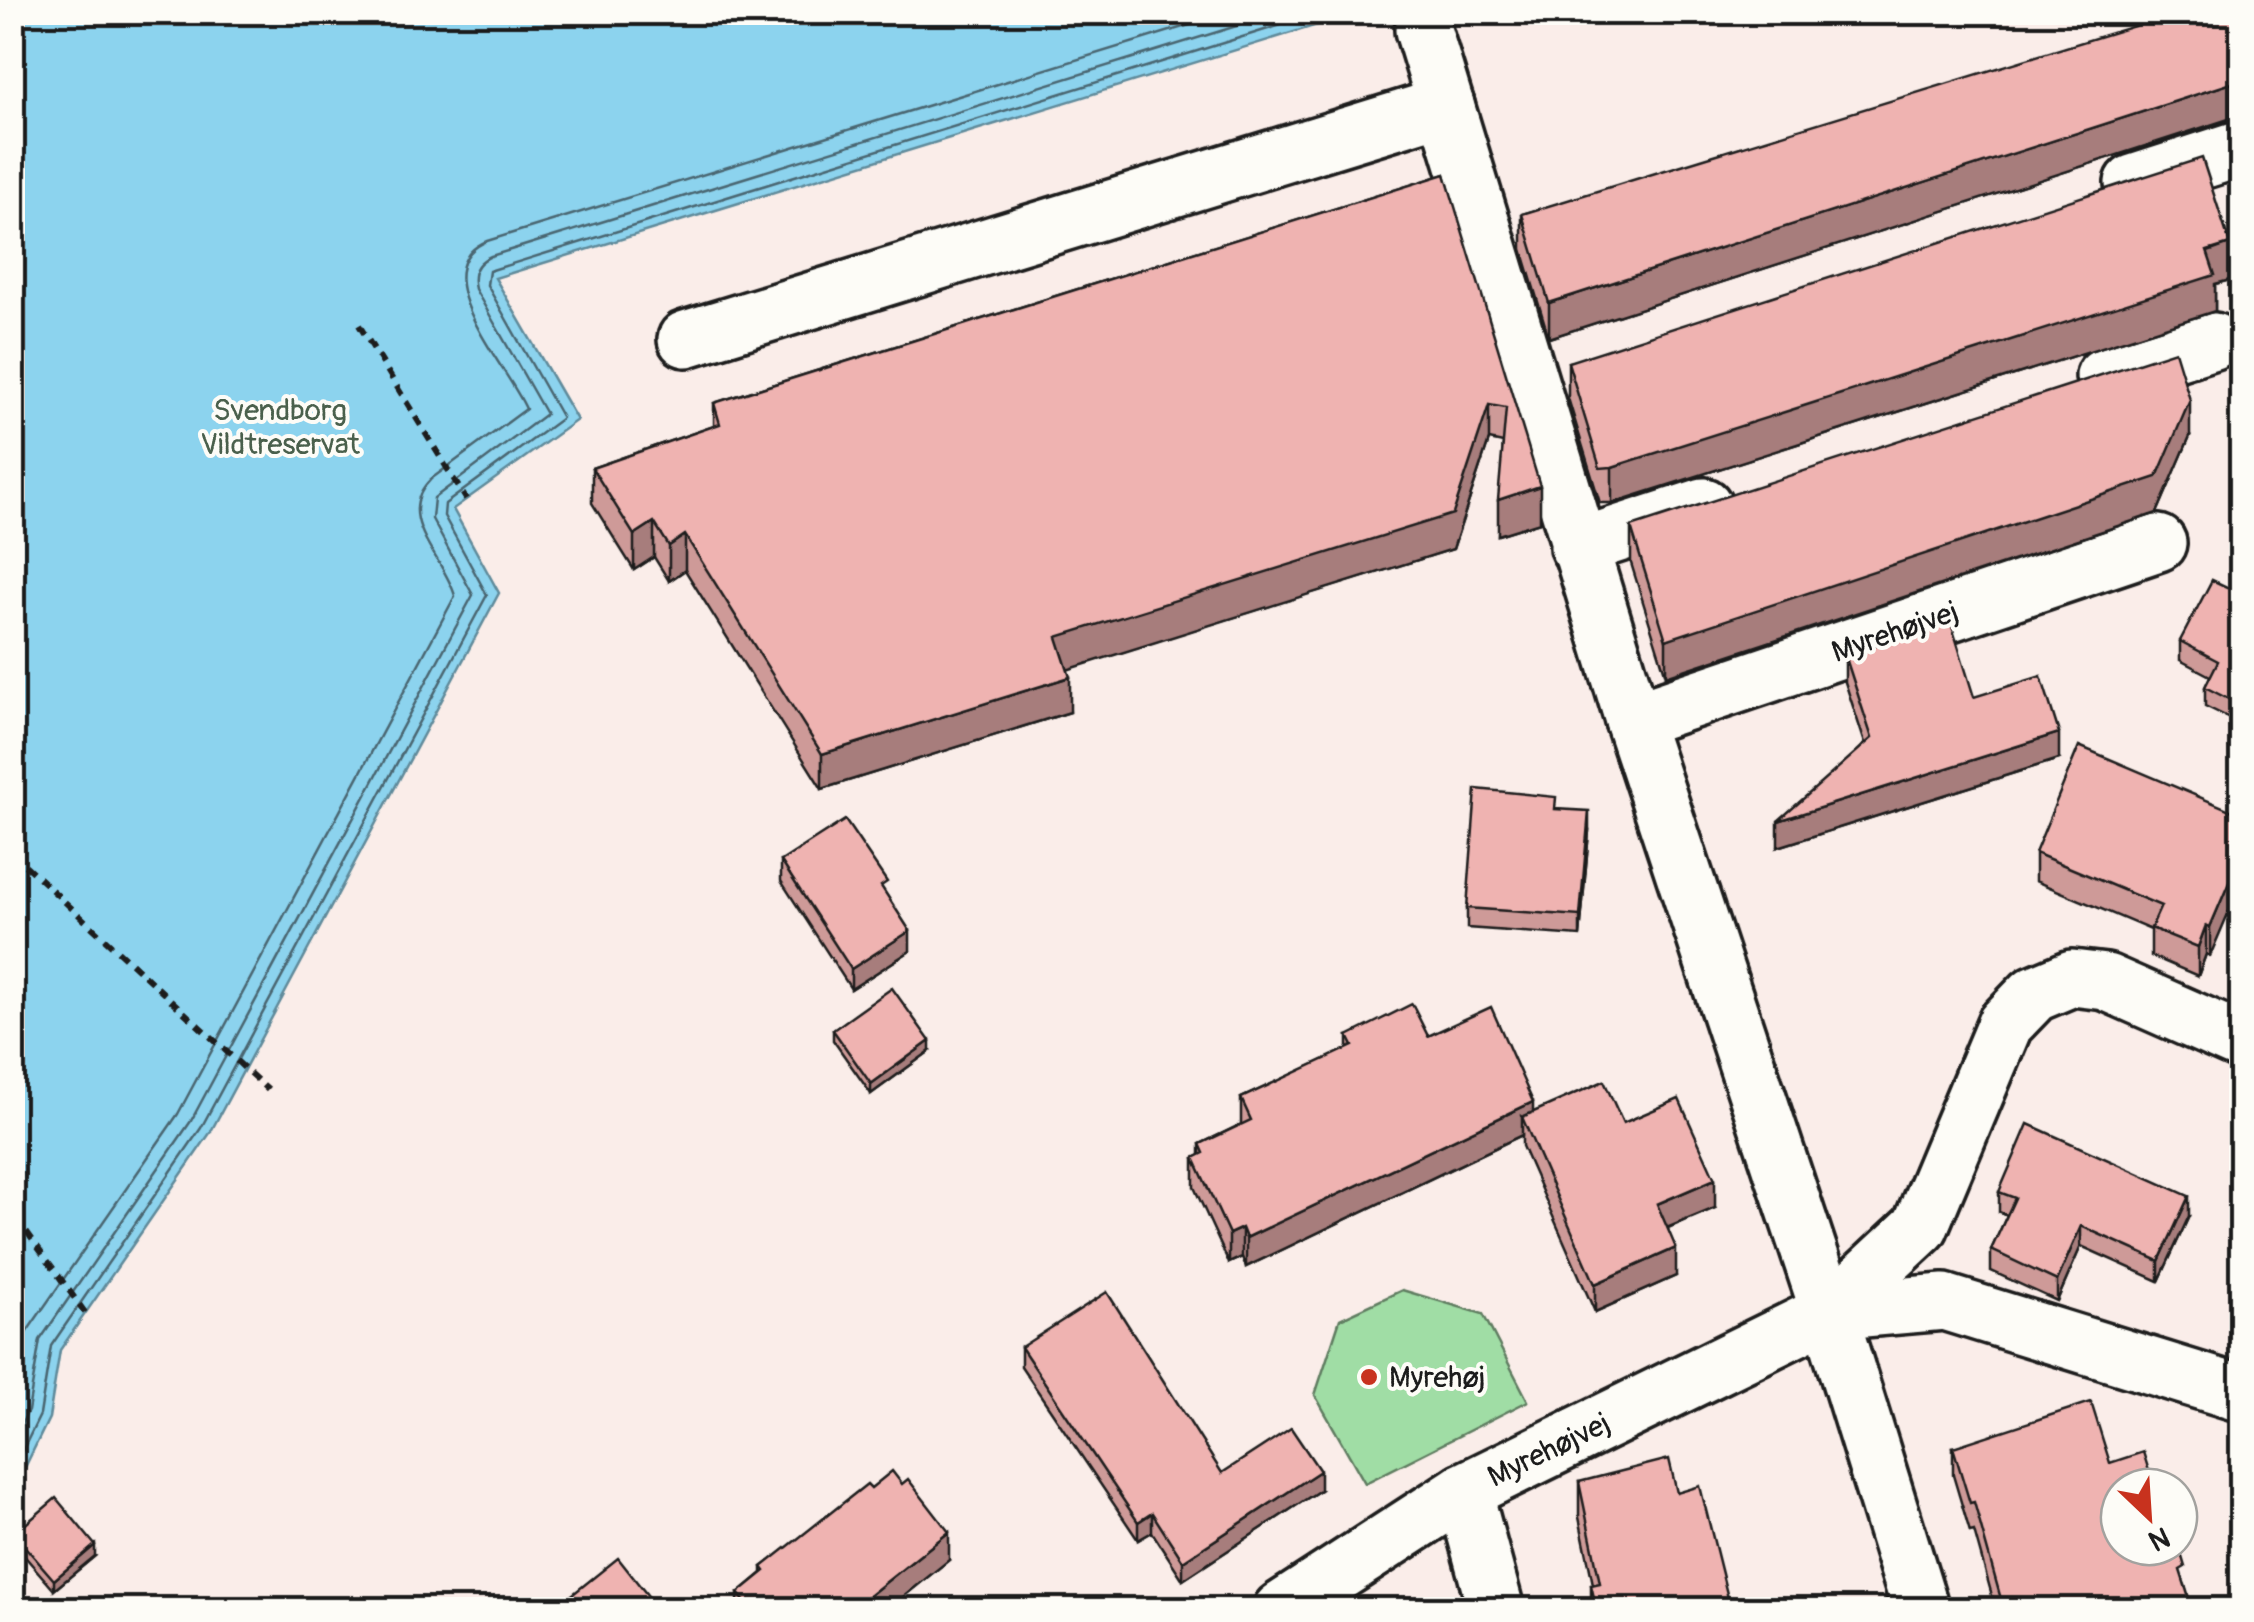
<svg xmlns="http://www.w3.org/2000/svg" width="2254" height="1622" font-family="Pangolin,sans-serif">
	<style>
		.green { fill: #a0dda5; stroke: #5e7c60; stroke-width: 2.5 }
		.water { fill: #8cd3ee; stroke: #5f8a9a; stroke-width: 2.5 }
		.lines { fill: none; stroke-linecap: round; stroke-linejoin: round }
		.shore { stroke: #496570; stroke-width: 2.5 }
		.minor-casing { stroke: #1c1c1c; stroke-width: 62 }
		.path { stroke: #1c1c1c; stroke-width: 6; stroke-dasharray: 10 8; stroke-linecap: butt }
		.minor { stroke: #fdfcf7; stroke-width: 55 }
		.wall { fill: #ce9a98; stroke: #1c1c1c; stroke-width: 2.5 }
		.shaded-wall { fill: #a77d7c; stroke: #1c1c1c; stroke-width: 2.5 }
		.building { fill: #efb3b1; stroke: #1c1c1c; stroke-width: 2.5 }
		.poi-dot { fill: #c8321e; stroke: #fdfcf7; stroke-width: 4 }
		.labels { text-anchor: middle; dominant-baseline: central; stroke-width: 8; stroke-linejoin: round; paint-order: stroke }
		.park-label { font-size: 30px; fill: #4a604c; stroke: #fdfcf7 }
		.street-label { font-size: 30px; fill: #1c1c1c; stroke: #fdfcf7 }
		.poi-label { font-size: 30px; fill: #1c1c1c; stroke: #fdfcf7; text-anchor: start }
	</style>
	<rect width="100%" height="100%" fill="#faede9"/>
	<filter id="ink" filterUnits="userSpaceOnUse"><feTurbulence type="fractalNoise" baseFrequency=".01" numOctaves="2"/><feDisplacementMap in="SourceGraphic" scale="20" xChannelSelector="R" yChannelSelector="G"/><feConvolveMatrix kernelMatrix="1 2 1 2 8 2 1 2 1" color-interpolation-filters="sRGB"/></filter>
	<g filter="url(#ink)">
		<!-- green -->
		<path class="green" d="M1402,1290l81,24 45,87 -163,82 -50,-88 25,-76z"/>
		<!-- water -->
		<path class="water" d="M13,12l1343,1 -861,265 82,142 -124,89 46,84 -289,540 -150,217 -11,68 -36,74z"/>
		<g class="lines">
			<!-- shore -->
			<g class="shore">
				<path d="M12,1409l14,-76 152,-219 277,-518c-10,-38 -63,-79 -24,-117l95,-70c-18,-42 -108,-139 -39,-168l745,-229"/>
				<path d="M12,1443l16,-32 12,-71 151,-219 282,-526 -41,-76 2,-21 112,-84 -71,-125c-4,-16 2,-27 16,-33l791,-244"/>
				<path d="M12,1472l28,-57 11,-69 150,-218 286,-533 -43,-79 1,-12 117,-86 -75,-133 2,-14 834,-259"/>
			</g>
			<defs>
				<g id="minor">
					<path d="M1423,30l210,690 196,592 92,298"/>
					<path d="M2133,183l109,-35"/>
					<path d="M686,339l760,-234"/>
					<path d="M2104,376l109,-35"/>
					<path d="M1578,547l126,-41"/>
					<path d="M1633,720l525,-177"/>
					<path d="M1829,1312l115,-10 298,92"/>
					<path d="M1464,1491l32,119"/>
					<path d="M1281,1610l183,-119 365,-179 91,-85 85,-203 29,-30 38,-16 34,4 136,60"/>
				</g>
			</defs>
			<!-- minor casing -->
			<use href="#minor" class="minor-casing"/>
			<!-- path -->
			<g class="path">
				<path d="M1334,12l1,5"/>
				<path d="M359,325l107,174"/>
				<path d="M12,853l256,237"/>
				<path d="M16,1217l73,101"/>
			</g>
			<!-- minor -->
			<use href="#minor" class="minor"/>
		</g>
		<!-- wall -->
		<g class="wall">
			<path d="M2242,12v106h-10l-683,220 -27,-89v-35z"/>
			<path d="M1445,174l95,348 -42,13 5,-92 -14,-3 -36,109 -386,120 3,43 -248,77 -137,-219 -16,11 -15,-24 -20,13 -42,-67v-35l122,-42v-23z"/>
			<path d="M2230,280l-15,4v27l-603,192h-12l-32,-105v-36z"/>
			<path d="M2190,436l-33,77 -491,163 -35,-113v-36z"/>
			<path d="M2242,594v130l-37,-18v-19l5,-11 -30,-16v-19z"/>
			<path d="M1845,655l129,42 85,62 -281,88 87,-104 -20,-61z"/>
			<path d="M2242,815l-32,141 -4,-2 -8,22 -47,-20v-26l-116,-49v-28z"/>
			<path d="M1589,831l-9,105 -113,-8v-20z"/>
			<path d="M781,861l106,35 23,55 -59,38 -70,-108z"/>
			<path d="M833,1030l97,21 -59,43 -38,-54z"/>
			<path d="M1348,1036h80l105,77 90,10 92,85 -47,20 8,48 -81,36 -73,-166v-11l-276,132 -4,-10 -13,6 -35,-76v-29l6,-3v-11l41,-20v-26l107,-49z"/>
			<path d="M1999,1192l190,24 -30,65 -78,-35 -24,55 -66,-30v-21l16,-35 -8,-3z"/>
			<path d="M1021,1347l201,126 98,17 -137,90 -31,-48 -14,8 -117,-174z"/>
			<path d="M1953,1447l157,16 75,122 5,25h-194l-22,-79 -4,1 -17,-57z"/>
			<path d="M1579,1482l98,11 54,117h-140v-25l2,-1 -14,-67z"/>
			<path d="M871,1488l78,72 -62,50h-149v-17l24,-20v-6z"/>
			<path d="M14,1534l81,22 -41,34 -40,-46z"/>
		</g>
		<!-- shaded-wall -->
		<g class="shaded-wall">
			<path d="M2232,83v35l-683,220v-35z"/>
			<path d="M2230,244v36l-15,4v27l-603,192v-36z"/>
			<path d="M2190,400v36l-33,77 -491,163v-36z"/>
			<path d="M1489,405v35l-36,109 -396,124v-36z"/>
			<path d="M1540,486v36l-42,13v-35z"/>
			<path d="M654,522v35l-20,13v-35z"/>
			<path d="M685,535v35l-16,11v-35z"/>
			<path d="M1070,677v35l-248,77v-35z"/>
			<path d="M2059,733v26l-281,88v-26z"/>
			<path d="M1589,811v20l-9,105v-20z"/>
			<path d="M2242,852v29l-32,75v-29z"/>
			<path d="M2206,925v29l-8,22v-29z"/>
			<path d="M910,931v20l-59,38v-20z"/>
			<path d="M930,1041v10l-59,43v-10z"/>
			<path d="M1533,1102v28l-11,-13v18l-276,132v-29z"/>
			<path d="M1715,1179v29l-58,24v-28z"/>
			<path d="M2189,1196v20l-30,65v-20z"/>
			<path d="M2081,1226v20l-24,55v-20z"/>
			<path d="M1242,1228v29l-13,6v-29z"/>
			<path d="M1676,1248v28l-81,36v-28z"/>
			<path d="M1320,1471v19l-137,90v-19z"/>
			<path d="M1152,1513v19l-14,8v-18z"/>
			<path d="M949,1532v28l-62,50h-36z"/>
			<path d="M95,1545v11l-41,34v-10z"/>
			<path d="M2190,1601v9h-26z"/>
		</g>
		<!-- building -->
		<g class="building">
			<path d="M2180,12h62v70l-10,1 -683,220 -27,-89z"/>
			<path d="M2202,158l28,86 -23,7 8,24 -603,192 -12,1 -32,-106z"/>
			<path d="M1445,174l95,312 -42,14 8,-92 -17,-3 -36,109 -396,123 13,40 -248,77 -137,-219 -16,11 -15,-24 -20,13 -42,-67 128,-44 -6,-21z"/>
			<path d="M2175,351l15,49 -33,77 -491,163 -35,-113z"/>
			<path d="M2212,580l30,14v112l-37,-19 13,-26 -38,-20z"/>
			<path d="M1950,620l24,77 67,-21 18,57 -281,88 94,-83 -27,-83z"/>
			<path d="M2079,746l163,69v37l-32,75 -4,-2 -8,22 -47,-19 10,-22 -126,-53z"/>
			<path d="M1476,789l80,8 -1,12 34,2 -9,105 -113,-8z"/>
			<path d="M845,820l42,62 -6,4 29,45 -59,38 -70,-108z"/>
			<path d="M892,988l38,53 -59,43 -38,-54z"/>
			<path d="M1412,1004l16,32 63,-29 42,95 -287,136 -4,-10 -13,6 -35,-76 10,-5 -4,-9 51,-24 -10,-22 112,-52 -5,-10z"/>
			<path d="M1604,1081l19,42 56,-24 36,80 -58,25 19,44 -81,36 -73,-167z"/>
			<path d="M2028,1124l161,72 -30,65 -78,-35 -24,55 -66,-31 24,-52 -16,-6z"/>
			<path d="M1107,1292l115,181 69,-45 29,43 -137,90 -31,-48 -14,9 -117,-175z"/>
			<path d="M2091,1402l19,61 33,-11 11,35h-35v60h60l6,20 -5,3 10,31 -26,9h-160l-30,-108 -4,1 -17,-56z"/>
			<path d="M1669,1459l8,34 23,-7 31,124h-134l-6,-25 9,-2 -21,-101z"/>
			<path d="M892,1471l10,13 6,-5 41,53 -98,78h-100l-13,-17 27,-22 -3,-4 105,-83 4,4z"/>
			<path d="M56,1498l39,47 -41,35 -40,-46z"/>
			<path d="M618,1558l41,52h-106z"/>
		</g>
	</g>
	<!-- markers -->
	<circle class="poi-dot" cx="1369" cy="1377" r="10"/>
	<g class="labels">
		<!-- park labels -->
		<g class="park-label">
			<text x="280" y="410">Svendborg<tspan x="280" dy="34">Vildtreservat</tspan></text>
		</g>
		<!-- street labels -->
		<g class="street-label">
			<text transform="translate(1895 632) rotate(-19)">Myrehøjvej</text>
			<text transform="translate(1549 1450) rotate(-26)">Myrehøjvej</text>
		</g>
		<!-- poi labels -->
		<g class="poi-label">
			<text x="1389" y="1377">Myrehøj</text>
		</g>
	</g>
	<!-- margin -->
	<rect width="2254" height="1622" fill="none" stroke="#fdfcf7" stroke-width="50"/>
	<rect x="25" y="25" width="2204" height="1572" fill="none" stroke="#1c1c1c" stroke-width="4" filter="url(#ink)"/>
	<!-- north arrow -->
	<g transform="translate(2149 1517) rotate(155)"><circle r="48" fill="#fdfcf7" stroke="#a3a29f" stroke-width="2.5"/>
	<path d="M0-8L18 38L0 25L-18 38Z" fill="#c8321e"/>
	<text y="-15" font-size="28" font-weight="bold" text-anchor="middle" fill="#1c1c1c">N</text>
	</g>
</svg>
